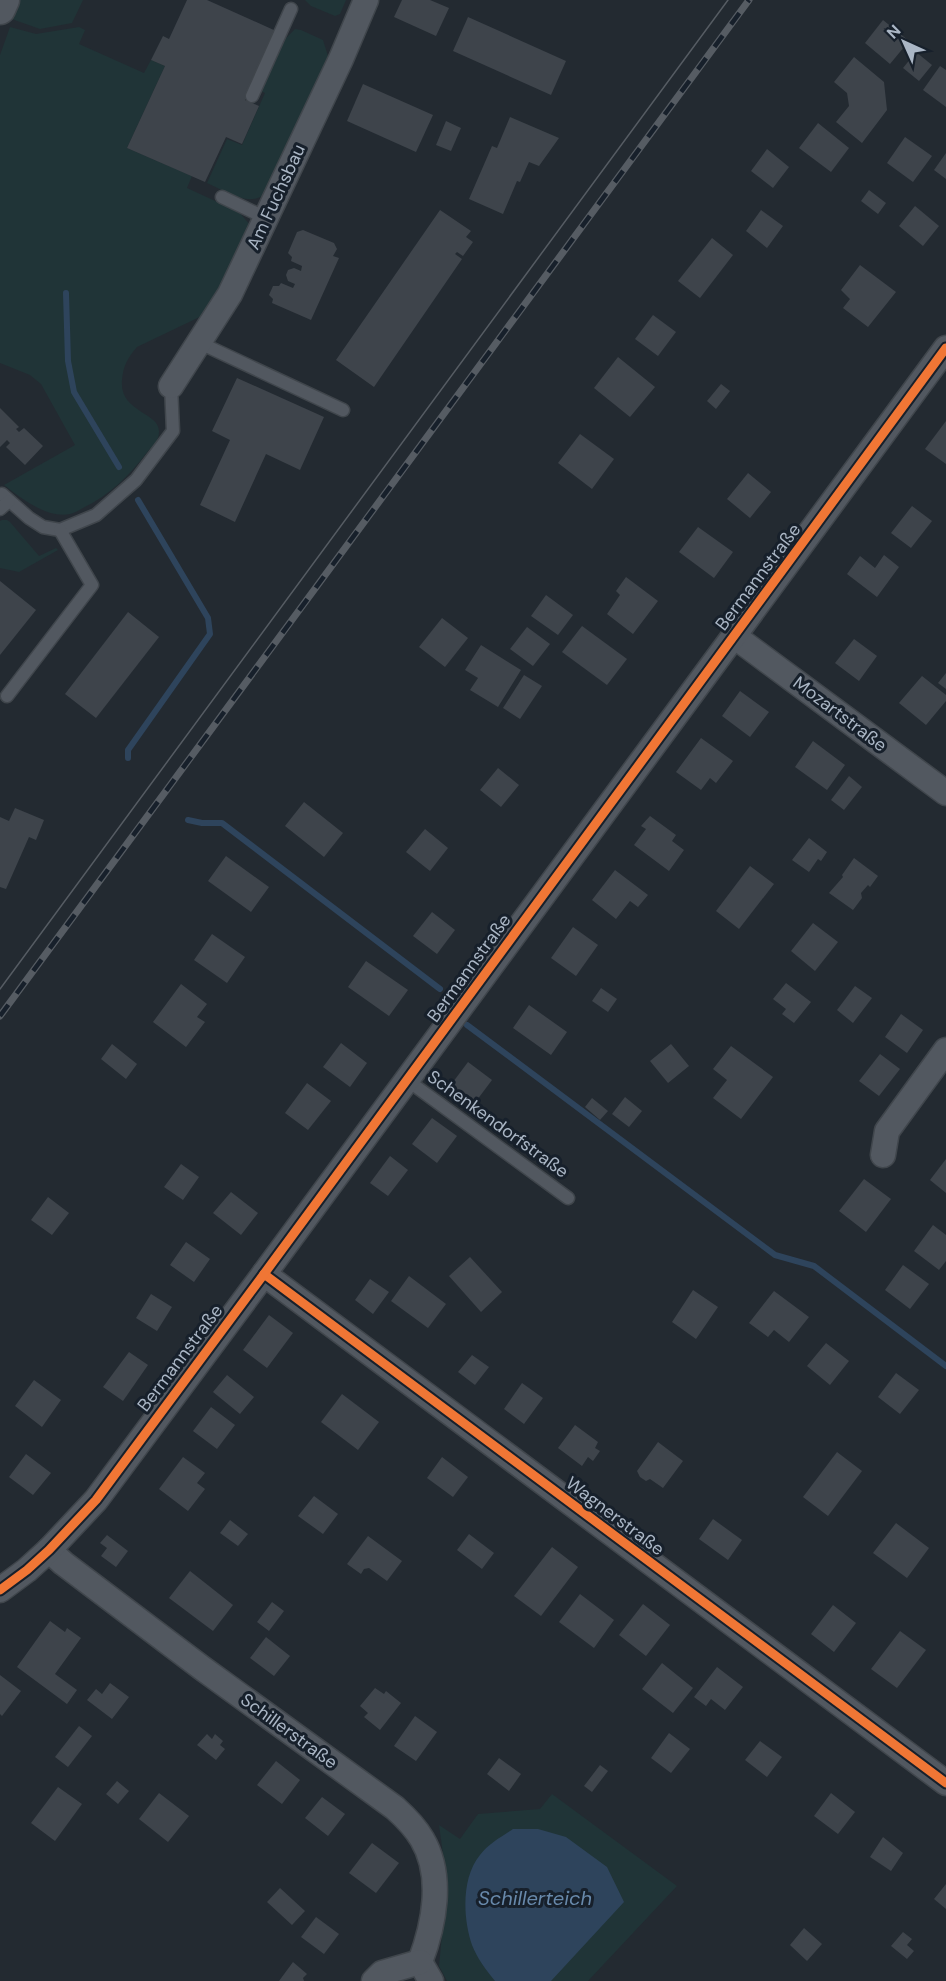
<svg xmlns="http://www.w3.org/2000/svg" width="946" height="1981" font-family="'DM Sans',sans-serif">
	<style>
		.green { fill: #203437 }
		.water { fill: #2e445c }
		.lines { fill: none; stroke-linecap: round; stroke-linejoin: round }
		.stream { stroke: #2e445c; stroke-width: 6 }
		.building { fill: #3e444b }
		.service-casing { stroke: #40464c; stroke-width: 15 }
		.minor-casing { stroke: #40464c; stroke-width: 27 }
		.tertiary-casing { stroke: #40464c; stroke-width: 33 }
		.service { stroke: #525860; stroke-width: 12 }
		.minor { stroke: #525860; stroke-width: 24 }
		.tertiary { stroke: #525860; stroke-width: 30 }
		.tram { stroke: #565c63; stroke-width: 1.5 }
		.rail-casing { stroke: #565c63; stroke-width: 7 }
		.rail { stroke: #17202b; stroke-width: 4.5; stroke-dasharray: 14; stroke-linecap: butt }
		.cycleway-casing { stroke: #17202b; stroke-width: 13 }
		.cycleway { stroke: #f07635; stroke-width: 9 }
		.labels { text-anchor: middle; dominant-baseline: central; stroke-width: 6; stroke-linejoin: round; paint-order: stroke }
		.street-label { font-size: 18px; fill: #aab6c5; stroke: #17202b }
		.water-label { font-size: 20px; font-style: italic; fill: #6889ab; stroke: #17202b }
	</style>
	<rect width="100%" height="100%" fill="#232a31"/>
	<!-- green -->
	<g class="green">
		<path d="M14,0h69l-11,23 -32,6 -34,-12z"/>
		<path d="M305,0h41l-6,14 -5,2 -24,-10z"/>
		<path d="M10,27l26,7 43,-7 6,3 -6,14 65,29 7,-13 14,6 -38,82 65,28 -5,12 52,24 11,13 -40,87 -73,35c-9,10 -14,19 -15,33 -3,33 38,32 37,52 0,8 -6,14 -11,19 -18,24 -38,44 -65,57 -4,2 -9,5 -13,6 -23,5 -49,-16 -66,-29l71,-40 -34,-61 -11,-9 -30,-12v-308z"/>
		<path d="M295,29l6,1 22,10 5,16 -60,135c-16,19 -43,0 -61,-8l20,-44 15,6 23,-52 -4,-2 25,-53z"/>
		<path d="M2,520h5l3,2 29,34 17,-8 2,2 -39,22 -19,-4v-47z"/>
		<path d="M552,1794l125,92 -89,95h-141l-8,-15 8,-83 -8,-58 21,14 18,-25 62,-5z"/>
	</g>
	<!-- water -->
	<path class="water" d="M513,1829h25l28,8 41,30 17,35 -73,79h-56c-9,-11 -18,-23 -23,-36 -9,-26 -11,-67 8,-90 8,-11 21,-18 33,-26z"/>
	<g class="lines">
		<!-- stream -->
		<g class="stream">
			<path d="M66,293l2,68 6,31 45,75"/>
			<path d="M128,758v-8l82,-116 -2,-16 -70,-118"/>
			<path d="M188,820l14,3h20l218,166"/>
			<path d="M467,1025l308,230 39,11 132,100"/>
		</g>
	</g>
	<!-- building -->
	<g class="building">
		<path d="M187,0h20l69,31 -31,69 14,6 -17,38 -16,-7 -21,45 -78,-34 38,-82 -14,-6 12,-24 6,3z"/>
		<path d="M402,0h28l19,8 -13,28 -42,-19z"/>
		<path d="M468,17l98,44 -15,34 -98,-44z"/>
		<path d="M883,20l26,21 -19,23 -25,-21z"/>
		<path d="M916,52l16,13 -13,16 -16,-13z"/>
		<path d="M854,57l30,25 3,28 -25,33 -26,-21 13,-16 -2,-13 -13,-11z"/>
		<path d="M940,66l6,4v37l-23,-17z"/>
		<path d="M363,84l70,31 -17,37 -69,-31z"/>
		<path d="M510,117l49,21 -20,28 -10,-4 -9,20 -3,-1 -14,33 -34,-15 23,-53 5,2z"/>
		<path d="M446,121l15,7 -10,23 -15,-6z"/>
		<path d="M818,123l31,25 -18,24 -32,-24z"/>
		<path d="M905,137l27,19 -19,26 -26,-19z"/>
		<path d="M767,149l22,18 -16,21 -22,-17z"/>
		<path d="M946,153v26l-12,-9z"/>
		<path d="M869,190l17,13 -8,11 -17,-13z"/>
		<path d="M915,206l24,20 -16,20 -24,-20z"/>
		<path d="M440,210l31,21 -5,6 7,5 -10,14 -6,-4 -2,2 7,5 -88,128 -38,-27z"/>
		<path d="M761,210l22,16 -16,22 -21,-17z"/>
		<path d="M303,230l31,13 3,6 -4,7 6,2 -28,62 -39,-17 1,-4 -4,-4 4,-9h6l2,-3 12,5 2,-4 -7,-3 -2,-6 2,-5 6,-2 7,3 1,-5 -11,-5 1,-4 -4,-4 9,-21z"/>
		<path d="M712,238l21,17 -33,43 -22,-17z"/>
		<path d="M860,265l36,27 -28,35 -25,-19 7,-9 -9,-9z"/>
		<path d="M653,315l23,17 -18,24 -23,-17z"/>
		<path d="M618,357l37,30 -25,30 -36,-29z"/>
		<path d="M237,378l87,39 -24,53 -34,-16 -31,68 -35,-17 30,-65 -18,-9z"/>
		<path d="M721,384l9,7 -14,18 -9,-8z"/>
		<path d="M0,408l19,19 -3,2 3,3 5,-4 19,18 -18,19 -19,-18 4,-4 -3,-3 -7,7z"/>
		<path d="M946,421v43l-21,-15z"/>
		<path d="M580,434l34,25 -22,30 -34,-26z"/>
		<path d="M748,473l23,19 -21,26 -23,-19z"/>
		<path d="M912,506l20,15 -21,27 -20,-15z"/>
		<path d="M698,527l35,25 -19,26 -35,-26z"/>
		<path d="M884,555l15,12 -22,30 -30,-23 13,-18 15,12z"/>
		<path d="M626,577l32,24 -25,33 -26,-20 13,-19 -4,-4z"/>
		<path d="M0,581l36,29 -36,45z"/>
		<path d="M546,595l27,20 -15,20 -27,-19z"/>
		<path d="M128,612l31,25 -63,81 -31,-24z"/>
		<path d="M442,618l26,20 -23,29 -26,-20z"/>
		<path d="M582,626l45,33 -20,26 -45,-33z"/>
		<path d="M527,627l23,17 -17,22 -23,-17z"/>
		<path d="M854,639l23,17 -18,25 -24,-18z"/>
		<path d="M481,645l40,25 -23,37 -28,-17 8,-12 -13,-8z"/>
		<path d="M946,673v16l-8,-6z"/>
		<path d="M524,675l18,11 -22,33 -17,-11z"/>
		<path d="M922,676l24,19v6l-20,24 -27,-22z"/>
		<path d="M740,691l29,21 -19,25 -28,-21z"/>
		<path d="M701,738l32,23 -17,22 -6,-5 -9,12 -25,-18z"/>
		<path d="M813,741l32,24 -18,25 -32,-23z"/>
		<path d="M498,768l21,17 -18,22 -21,-17z"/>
		<path d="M849,776l13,11 -18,23 -13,-10z"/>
		<path d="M304,802l39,31 -19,24 -39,-31z"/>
		<path d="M15,808l29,12 -8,20 -7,-3 -23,52 -6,-2v-70l9,4z"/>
		<path d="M650,816l26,19 -4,6 12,9 -15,21 -35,-26 12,-16 -5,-3z"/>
		<path d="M425,829l23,19 -18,23 -24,-19z"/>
		<path d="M809,838l18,14 -6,9 -3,-2 -9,13 -17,-12z"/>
		<path d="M226,856l43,31 -18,25 -43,-31z"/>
		<path d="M854,858l24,18 -8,11 -2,-2 -7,8 1,5 -9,12 -24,-17 14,-16 -1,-2z"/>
		<path d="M750,866l24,18 -35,45 -23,-18z"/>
		<path d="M615,870l33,25 -10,12 -8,-6 -14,18 -24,-19z"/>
		<path d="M432,912l23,18 -18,24 -24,-18z"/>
		<path d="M813,923l25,19 -23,29 -24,-20z"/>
		<path d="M573,927l25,18 -22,31 -25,-18z"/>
		<path d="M212,934l33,23 -18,26 -33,-23z"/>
		<path d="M366,961l42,29 -19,26 -41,-29z"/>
		<path d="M786,983l25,19 -17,21 -12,-9 4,-5 -13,-10z"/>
		<path d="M181,984l26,20 -10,13 8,5 -19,25 -33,-25z"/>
		<path d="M855,986l17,12 -19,25 -16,-13z"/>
		<path d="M601,988l16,11 -9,13 -16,-11z"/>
		<path d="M529,1005l38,27 -16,23 -38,-27z"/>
		<path d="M901,1014l22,16 -16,23 -22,-16z"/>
		<path d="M341,1043l26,20 -17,24 -27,-20z"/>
		<path d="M112,1044l25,20 -11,15 -25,-20z"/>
		<path d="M671,1044l18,22 -21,17 -18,-22z"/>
		<path d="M731,1046l42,31 -32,42 -28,-21 14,-18 -14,-11z"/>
		<path d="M880,1054l20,15 -21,27 -20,-15z"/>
		<path d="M468,1062l24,18 -18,24 -24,-18z"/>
		<path d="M307,1083l24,18 -23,29 -23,-17z"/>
		<path d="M625,1097l17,14 -13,16 -17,-13z"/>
		<path d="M592,1098l16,13 -8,9 -15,-13z"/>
		<path d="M432,1118l25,18 -20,27 -25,-19z"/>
		<path d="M390,1156l18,14 -20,26 -18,-13z"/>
		<path d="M946,1159v34l-16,-13z"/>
		<path d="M181,1164l18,13 -16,23 -19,-13z"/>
		<path d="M864,1179l27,20 -25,33 -27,-21z"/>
		<path d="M231,1192l27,21 -17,22 -28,-22z"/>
		<path d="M48,1197l21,16 -17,22 -21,-15z"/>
		<path d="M933,1225l13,10v26l-7,9 -25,-19z"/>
		<path d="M186,1242l24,17 -16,23 -24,-17z"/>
		<path d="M470,1257l32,35 -21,20 -32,-36z"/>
		<path d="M903,1265l26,19 -19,25 -25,-19z"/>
		<path d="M409,1276l37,28 -18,24 -37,-27z"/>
		<path d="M370,1279l19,13 -16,22 -18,-14z"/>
		<path d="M693,1290l25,17 -22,32 -24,-17z"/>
		<path d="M774,1291l35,26 -20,25 -15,-12 -6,7 -19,-14z"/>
		<path d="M151,1294l21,13 -15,24 -21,-13z"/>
		<path d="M269,1315l24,18 -26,35 -24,-18z"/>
		<path d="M826,1343l23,18 -19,24 -23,-19z"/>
		<path d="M129,1352l19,13 -25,36 -20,-14z"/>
		<path d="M472,1355l17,12 -14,18 -17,-13z"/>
		<path d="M896,1373l23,17 -19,24 -22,-17z"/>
		<path d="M227,1375l27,22 -14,17 -27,-22z"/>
		<path d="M34,1380l27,20 -19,27 -27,-21z"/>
		<path d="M522,1383l21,15 -19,26 -20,-15z"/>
		<path d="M342,1394l37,28 -21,28 -37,-28z"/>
		<path d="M211,1407l24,18 -18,24 -24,-18z"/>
		<path d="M575,1425l23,17 -3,6 5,3 -7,10 -5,-4 -6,9 -24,-18z"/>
		<path d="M658,1442l25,19 -20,27 -13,-9 -4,2 -6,-4 -3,-6z"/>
		<path d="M837,1452l25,19 -34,45 -25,-19z"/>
		<path d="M26,1454l25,19 -18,22 -24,-18z"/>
		<path d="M183,1457l22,16 -8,10 8,6 -17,22 -29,-22z"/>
		<path d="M442,1457l26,20 -15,20 -26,-19z"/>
		<path d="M314,1496l24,18 -15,20 -25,-18z"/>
		<path d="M713,1519l29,21 -14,20 -29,-21z"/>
		<path d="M230,1520l18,14 -10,12 -18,-13z"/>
		<path d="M896,1523l33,25 -22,30 -34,-25z"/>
		<path d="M469,1534l25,19 -12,16 -25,-19z"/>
		<path d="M107,1535l21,16 -12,16 -15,-11 6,-8 -7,-5z"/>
		<path d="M368,1536l34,25 -15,20 -18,-13 -5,1 -3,5 -14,-10z"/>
		<path d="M552,1547l26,20 -37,49 -27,-20z"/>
		<path d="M190,1571l43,34 -20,26 -44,-33z"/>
		<path d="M580,1594l34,26 -20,28 -35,-26z"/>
		<path d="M272,1602l12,9 -15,20 -12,-9z"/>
		<path d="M643,1604l27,21 -24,31 -27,-21z"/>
		<path d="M833,1605l23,18 -22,29 -23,-18z"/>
		<path d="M50,1621l15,11 2,-4 14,10 -26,36 22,16 -10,14 -50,-37z"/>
		<path d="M900,1631l26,19 -29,38 -26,-19z"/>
		<path d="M266,1637l24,19 -16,20 -24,-18z"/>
		<path d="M662,1663l31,25 -20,25 -31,-24z"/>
		<path d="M717,1667l26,20 -18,23 -14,-11 -5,7 -12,-9z"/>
		<path d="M0,1675l21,16 -19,25 -2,-2z"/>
		<path d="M110,1683l19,14 -17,22 -25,-19 9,-11 6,5z"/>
		<path d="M375,1688l9,6 2,-3 15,12 -21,27 -16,-13 4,-4 -8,-7z"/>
		<path d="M415,1716l22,16 -21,29 -22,-15z"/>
		<path d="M79,1726l13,10 -24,31 -13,-10z"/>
		<path d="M669,1733l21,16 -19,24 -20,-15z"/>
		<path d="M207,1734l5,5 3,-5 8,7 -3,4 5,4 -9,11 -19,-15z"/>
		<path d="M760,1741l22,16 -15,20 -22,-17z"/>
		<path d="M499,1758l22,16 -12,17 -22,-17z"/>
		<path d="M276,1761l24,19 -18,24 -25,-19z"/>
		<path d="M600,1765l8,6 -16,21 -8,-6z"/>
		<path d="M117,1781l12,10 -11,13 -12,-10z"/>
		<path d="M58,1787l24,17 -27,37 -24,-18z"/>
		<path d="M159,1793l30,23 -21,26 -29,-23z"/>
		<path d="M831,1793l24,19 -17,22 -24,-18z"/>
		<path d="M322,1797l23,17 -17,22 -23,-18z"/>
		<path d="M883,1837l20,16 -12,18 -21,-14z"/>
		<path d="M372,1843l27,20 -23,30 -27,-20z"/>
		<path d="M946,1884v25l-12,-10z"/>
		<path d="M280,1888l25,23 -13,14 -25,-23z"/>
		<path d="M316,1917l23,17 -15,20 -23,-17z"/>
		<path d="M804,1928l18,16 -15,17 -17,-16z"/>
		<path d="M903,1932l9,7 -5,6 7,6 -7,8 -16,-13z"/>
		<path d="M293,1962l14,12 -4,4 1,3h-25z"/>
	</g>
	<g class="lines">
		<defs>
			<g id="service">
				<path d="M252,96l39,-87"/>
				<path d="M222,197l44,21"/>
				<path d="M200,343l143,67"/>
				<path d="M2,494l27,24 14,9 17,3 36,-15 40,-35 37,-49 -2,-45"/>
				<path d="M0,509l9,-8"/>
				<path d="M7,696l85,-111 -32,-55"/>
				<path d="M407,1080l161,118"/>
			</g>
			<g id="minor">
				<path d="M171,386l59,-92 111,-235 25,-59"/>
				<path d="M734,636l212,157"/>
				<path d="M883,1155l4,-24 59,-81"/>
				<path d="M264,1274l682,509"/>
				<path d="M49,1550l14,13 139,105 193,140c10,9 20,19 27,31 22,37 12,86 -2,123"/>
				<path d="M0,1590l27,-20 22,-20 47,-50 168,-226 682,-926"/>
				<path d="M420,1962l11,19"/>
				<path d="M374,1981l8,-8 38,-11"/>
			</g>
			<path id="tertiary" d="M0,9l4,-9"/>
		</defs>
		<!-- service casing -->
		<use href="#service" class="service-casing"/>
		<!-- minor casing -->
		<use href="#minor" class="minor-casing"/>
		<!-- tertiary casing -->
		<use href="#tertiary" class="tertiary-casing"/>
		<!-- service -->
		<use href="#service" class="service"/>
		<!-- minor -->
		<use href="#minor" class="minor"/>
		<!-- tertiary -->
		<use href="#tertiary" class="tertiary"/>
		<!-- tram -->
		<path class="tram" d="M0,989l728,-989"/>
		<defs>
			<path id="rail" d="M0,1016l749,-1016"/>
		</defs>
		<!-- rail casing -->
		<use href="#rail" class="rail-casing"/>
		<!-- rail -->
		<use href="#rail" class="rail"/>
		<defs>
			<g id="cycleway">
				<path d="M264,1274l682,509"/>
				<path d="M0,1590l27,-20 22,-20 47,-50 168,-226 682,-926"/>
			</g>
		</defs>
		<!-- cycleway casing -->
		<use href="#cycleway" class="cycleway-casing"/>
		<!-- cycleway -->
		<use href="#cycleway" class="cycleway"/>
	</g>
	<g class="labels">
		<!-- street labels -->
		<g class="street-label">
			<text transform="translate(276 197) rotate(-65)">Am Fuchsbau</text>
			<text transform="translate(758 577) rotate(-53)">Bermannstraße</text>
			<text transform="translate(840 714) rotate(37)">Mozartstraße</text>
			<text transform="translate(469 968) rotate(-54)">Bermannstraße</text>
			<text transform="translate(498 1124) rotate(36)">Schenkendorfstraße</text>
			<text transform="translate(180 1358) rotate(-53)">Bermannstraße</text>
			<text transform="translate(615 1516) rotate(37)">Wagnerstraße</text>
			<text transform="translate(289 1731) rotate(36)">Schillerstraße</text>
		</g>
		<!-- water labels -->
		<g class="water-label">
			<text x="535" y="1898">Schillerteich</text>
		</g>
	</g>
	<!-- north arrow -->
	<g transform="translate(904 42) rotate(315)" stroke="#17202b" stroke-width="4.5" paint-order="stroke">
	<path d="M0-4.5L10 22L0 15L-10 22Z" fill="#aab6c5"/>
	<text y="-9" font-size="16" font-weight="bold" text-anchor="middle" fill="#aab6c5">N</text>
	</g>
</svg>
